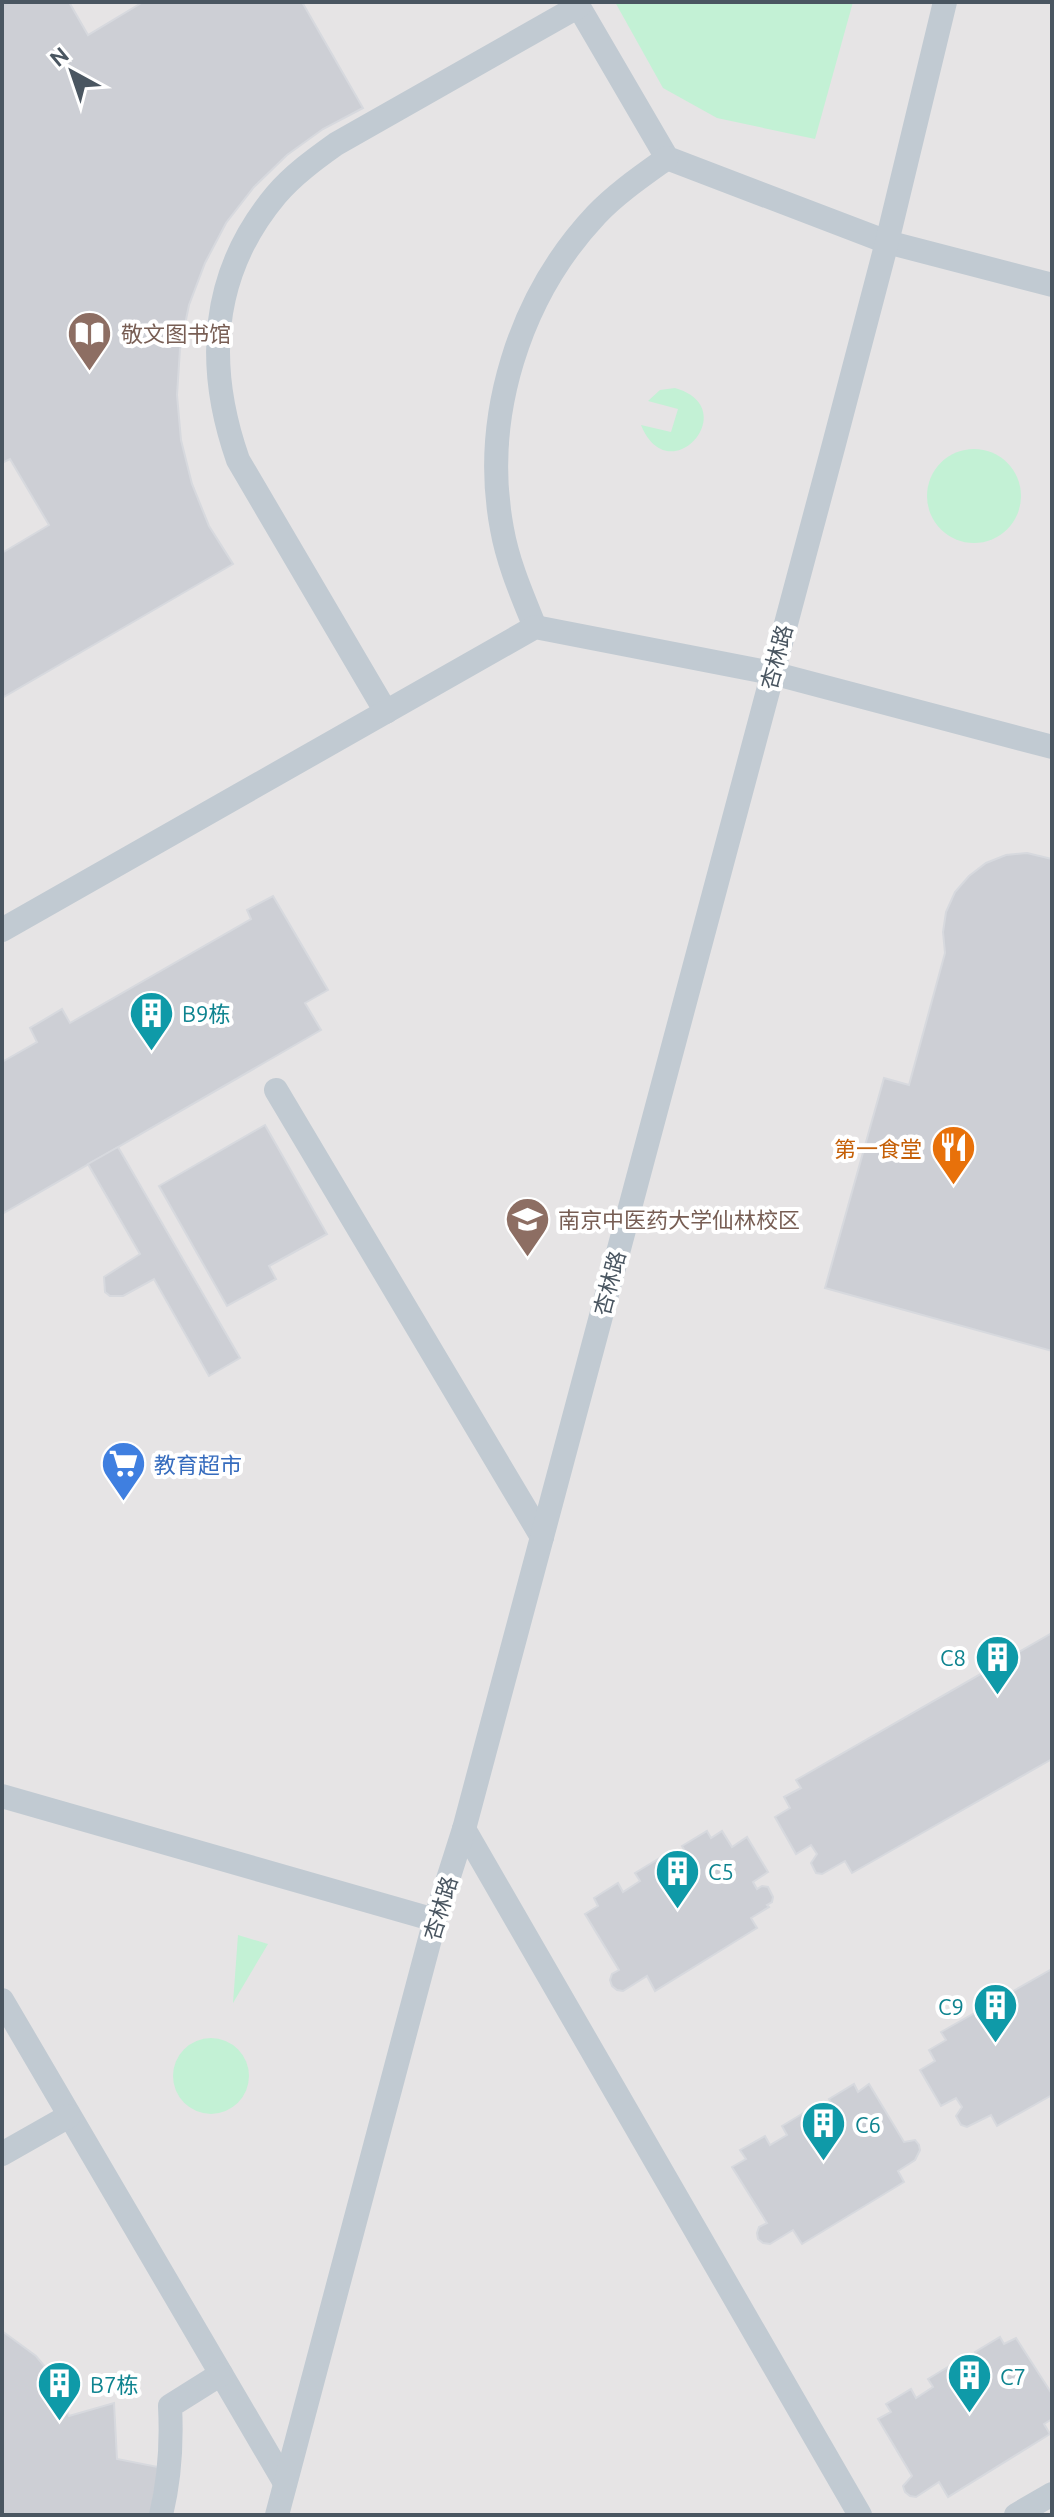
<svg xmlns="http://www.w3.org/2000/svg" width="1054" height="2517" font-family="Ubuntu,'Noto Sans SC',sans-serif">
	<style>
		.education { fill: #e6e4e5 }
		.green { fill: #c3f1d5 }
		.building { fill: #cdcfd5; stroke: #d7d9de; stroke-width: 2 }
		.lines { fill: none; stroke-linecap: round; stroke-linejoin: round }
		.lane { stroke: #c1cad2; stroke-width: 24 }
		.labels { text-anchor: middle; dominant-baseline: central; stroke-width: 8; stroke-linejoin: round; paint-order: stroke }
		.education-label { font-size: 22px; fill: #785e54; stroke: #fff; text-anchor: start }
		.street-label { font-size: 22px; fill: #4a5661; stroke: #fff }
		.culture-label { font-size: 22px; fill: #0d838f; stroke: #fff; text-anchor: start }
		.food-label { font-size: 22px; fill: #c56008; stroke: #fff; text-anchor: end }
		.shop-label { font-size: 22px; fill: #366cbe; stroke: #fff; text-anchor: start }
	</style>
	<rect width="100%" height="100%" fill="#f5f3f3"/>
	<!-- education -->
	<rect class="education" x="2" y="2" width="1050" height="2513"/>
	<!-- green -->
	<g class="green">
		<path d="M615,2h238l-38,137 -98,-21 -54,-30z"/>
		<path d="M675,388c70,20 -6,106 -34,37l30,7 7,-23 -30,-8 12,-11z"/>
		<circle cx="974" cy="496" r="47"/>
		<path d="M238,1935l30,9 -35,59z"/>
		<circle cx="211" cy="2076" r="38"/>
	</g>
	<!-- building -->
	<g class="building">
		<path d="M2,2h67l19,33 55,-33h159l61,106 -40,21 -36,26 -33,32 -28,36 -21,40 -16,42 -9,44 -3,46 4,45 11,44 17,42 24,38 -231,134v-145l47,-28 -39,-66 -8,4z"/>
		<path d="M1027,853l25,6v492l-227,-63 59,-210 25,7 36,-132 -2,-21 3,-20 9,-20 14,-16 17,-13 20,-8z"/>
		<path d="M273,896l55,94 -23,13 16,27 -319,184v-152l35,-20 -7,-14 32,-19 8,14 181,-104 -4,-9z"/>
		<path d="M265,1125l62,109 -58,32 7,13 -49,27 -68,-120z"/>
		<path d="M118,1147l122,211 -31,18 -55,-97 -31,17h-13l-5,-4 -1,-15 36,-23 -52,-90z"/>
		<path d="M1052,1633v126l-200,114 -7,-12 -23,13 -6,-1 -5,-10 6,-9 -6,-9 -15,9 -21,-37 15,-9 -6,-11 17,-9 -5,-8z"/>
		<path d="M707,1831l4,7 11,-7 10,16 15,-10 21,35 -15,10 4,7 5,-3 6,1 5,10 -1,5 -5,3 2,2 -18,11 6,10 -102,63 -8,-15 -24,15 -6,-1 -5,-4 -2,-6 2,-6 7,-4 -34,-56 13,-8 -4,-8 24,-15 5,9 17,-11 -5,-8 28,-17 6,8 17,-11 -4,-7z"/>
		<path d="M1052,1969v126l-55,31 -6,-11 -24,12 -6,-2 -5,-9 6,-9 -6,-9 -15,8 -21,-36 15,-9 -6,-11 17,-10 -5,-8z"/>
		<path d="M854,2084l4,8 11,-8 35,58 11,-2 4,5 1,5 -5,10 -17,11 6,11 -102,62 -9,-14 -23,14 -7,-1 -5,-4 -1,-6 2,-6 8,-4 -35,-56 14,-8 -6,-9 25,-14 5,9 17,-10 -5,-9 28,-17 5,8 18,-11 -4,-7z"/>
		<path d="M2,2331l34,25 15,18 18,42 45,-13 3,56 46,9 -10,47h-151z"/>
		<path d="M1000,2337l4,7 12,-6 36,56v25l-8,5 6,10 -102,63 -9,-15 -23,15 -6,-1 -5,-4 -2,-6 9,-10 -34,-57 13,-7 -5,-8 25,-15 5,9 17,-11 -5,-8 28,-17 5,8 19,-11 -5,-7z"/>
	</g>
	<g class="lines">
		<!-- lane -->
		<g class="lane">
			<path d="M576,2l91,156 220,84 165,43"/>
			<path d="M535,627c-13,-32 -27,-64 -33,-98 -21,-111 17,-232 94,-314 21,-22 46,-39 71,-57"/>
			<path d="M386,712l-148,-252c-33,-94 -28,-186 38,-265 17,-20 39,-36 60,-51l243,-138"/>
			<path d="M2,930l533,-303 237,46 280,74"/>
			<path d="M276,1090l266,447"/>
			<path d="M2,1796l433,124"/>
			<path d="M464,1829l396,686"/>
			<path d="M2,2000l283,483"/>
			<path d="M2,2154l67,-38"/>
			<path d="M161,2515c9,-37 11,-71 9,-109l51,-32"/>
			<path d="M277,2515l158,-595 29,-91 370,-1385 53,-202 58,-240"/>
			<path d="M1016,2515l36,-21"/>
		</g>
	</g>
	<!-- icons -->
	<defs>
		<symbol id="library-pin" viewBox="-11 -11 22 30"><path d="M0 17L-7.5 6A9.5 9.5 0 1 1 7.5 6Z" fill="#8d6e63" stroke="#fff"/><path d="M-6-4Q-3-5.5-.7-3.5V5Q-3 3-6 4ZM6-4Q3-5.5 .7-3.5V5Q3 3 6 4Z" fill="#fff"/></symbol>
		<symbol id="building-pin" viewBox="-11 -11 22 30"><path d="M0 17L-7.5 6A9.5 9.5 0 1 1 7.5 6Z" fill="#0f9aa8" stroke="#fff"/><path d="M-4-6H4V6H1V3H-1V6H-4ZM-2.5-4.3h1.7v1.8h-1.7ZM.8-4.3h1.7v1.8H.8ZM-2.5-1h1.7V.8h-1.7ZM.8-1h1.7V.8H.8Z" fill="#fff"/></symbol>
		<symbol id="restaurant-pin" viewBox="-11 -11 22 30"><path d="M0 17L-7.5 6A9.5 9.5 0 1 1 7.5 6Z" fill="#e8710a" stroke="#fff"/><path d="M-5-6h1v4h1v-4h1v4h1v-4h1v5L-1.5 .5V6h-2V.5L-5-1ZM5-6V6H3V1.5H1.5Q1.5-4 5-6Z" fill="#fff"/></symbol>
		<symbol id="university-pin" viewBox="-11 -11 22 30"><path d="M0 17L-7.5 6A9.5 9.5 0 1 1 7.5 6Z" fill="#8d6e63" stroke="#fff"/><path d="M0-5L7-2L0 1L-7-2ZM-4 1L0 2.5L4 1V4Q0 6-4 4Z" fill="#fff"/></symbol>
		<symbol id="supermarket-pin" viewBox="-11 -11 22 30"><path d="M0 17L-7.5 6A9.5 9.5 0 1 1 7.5 6Z" fill="#3f7fe0" stroke="#fff"/><path d="M-6-5.5h2.5l.6 2H6L4.5 2H-2.5L-4.4-4H-6ZM-1.5 3.2a1.3 1.3 0 1 0 .1 0ZM3 3.2a1.3 1.3 0 1 0 .1 0Z" fill="#fff"/></symbol>
	</defs>
	<g fill-rule="evenodd">
		<use href="#library-pin" x="64" y="308" width="51" height="69"/>
		<use href="#building-pin" x="126" y="988" width="51" height="69"/>
		<use href="#restaurant-pin" x="928" y="1122" width="51" height="69"/>
		<use href="#university-pin" x="502" y="1194" width="51" height="69"/>
		<use href="#supermarket-pin" x="98" y="1438" width="51" height="69"/>
		<use href="#building-pin" x="972" y="1632" width="51" height="69"/>
		<use href="#building-pin" x="652" y="1846" width="51" height="69"/>
		<use href="#building-pin" x="970" y="1980" width="51" height="69"/>
		<use href="#building-pin" x="798" y="2098" width="51" height="69"/>
		<use href="#building-pin" x="944" y="2350" width="51" height="69"/>
		<use href="#building-pin" x="34" y="2358" width="51" height="69"/>
	</g>
	<g class="labels">
		<!-- education labels -->
		<g class="education-label">
			<text x="121" y="333">敬文图书馆</text>
			<text x="558" y="1219">南京中医药大学仙林校区</text>
		</g>
		<!-- street labels -->
		<g class="street-label">
			<text transform="translate(776 657) rotate(-75)">杏林路</text>
			<text transform="translate(609 1283) rotate(-75)">杏林路</text>
			<text transform="translate(440 1908) rotate(-73)">杏林路</text>
		</g>
		<!-- culture labels -->
		<g class="culture-label">
			<text x="182" y="1013">B9栋</text>
			<text x="966" y="1657" text-anchor="end">C8</text>
			<text x="708" y="1871">C5</text>
			<text x="964" y="2006" text-anchor="end">C9</text>
			<text x="855" y="2124">C6</text>
			<text x="1000" y="2376">C7</text>
			<text x="90" y="2384">B7栋</text>
		</g>
		<!-- food labels -->
		<g class="food-label">
			<text x="922" y="1148">第一食堂</text>
		</g>
		<!-- shop labels -->
		<g class="shop-label">
			<text x="154" y="1464">教育超市</text>
		</g>
	</g>
	<!-- border -->
	<rect width="1054" height="2517" fill="none" stroke="#4a5661" stroke-width="8"/>
	<!-- north arrow -->
	<g transform="translate(72 72) rotate(320)" stroke="#ffffff" stroke-width="6" paint-order="stroke">
	<path d="M0-6L14 30L0 20L-14 30Z" fill="#4a5661"/>
	<text y="-12" font-size="22" font-weight="bold" text-anchor="middle" fill="#4a5661">N</text>
	</g>
</svg>
